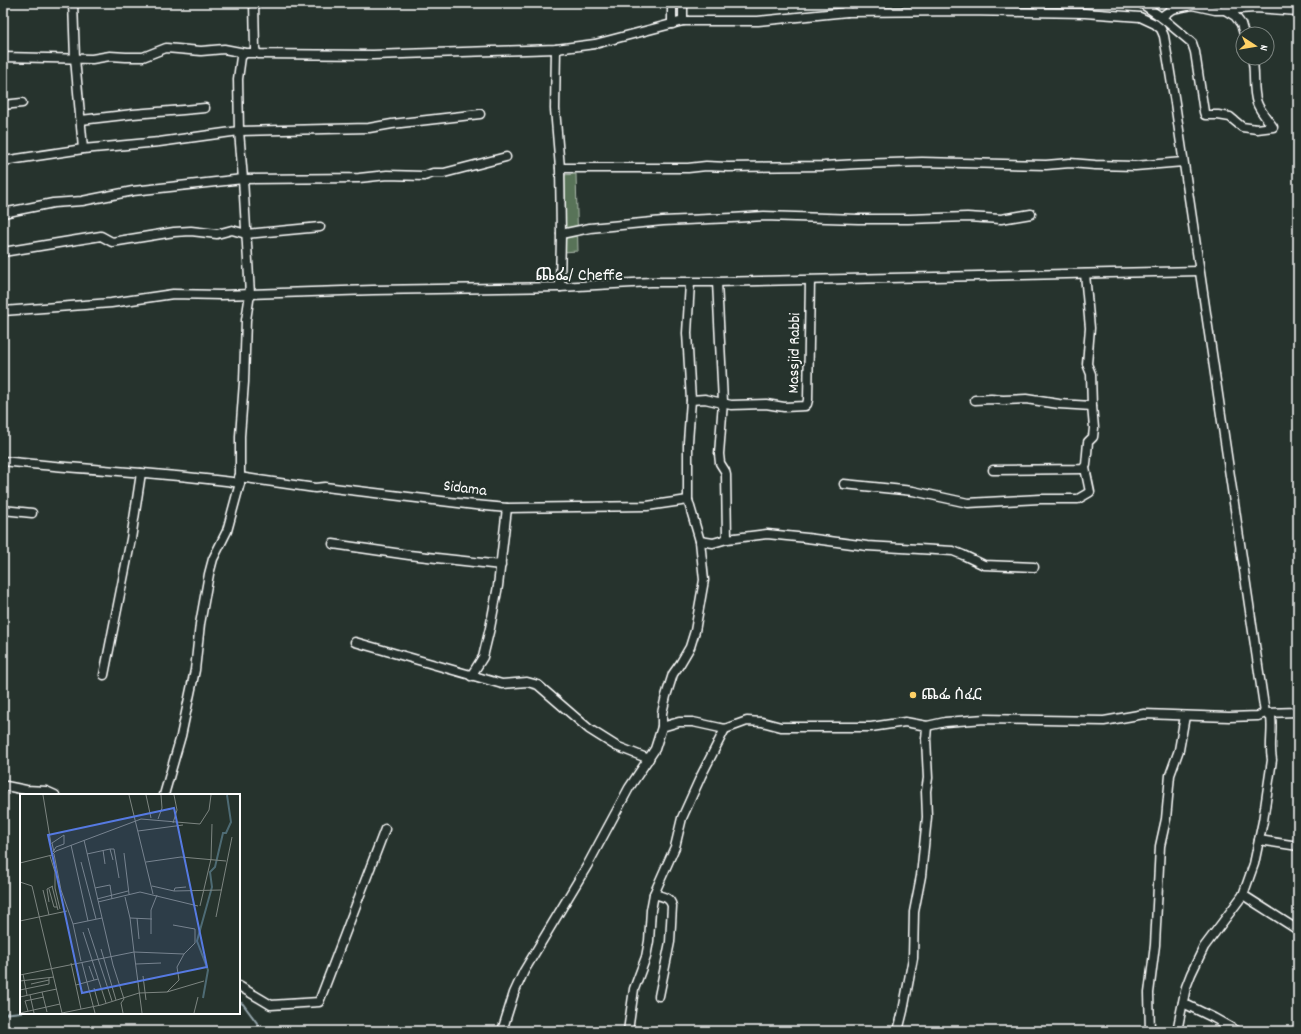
<svg xmlns="http://www.w3.org/2000/svg" width="1301" height="1034" font-family="Dekko,'Noto Sans Ethiopic',sans-serif">
	<style>
		.green { fill: #597359; stroke: #acb9ac }
		.lines { fill: none; stroke-linecap: round; stroke-linejoin: round }
		.stream { stroke: #95a6ac; stroke-width: 2 }
		.minor-casing { stroke: #fff; stroke-width: 11 }
		.minor { stroke: #26332d; stroke-width: 8 }
		.poi-dot { fill: #ffd166; stroke: #26332d; stroke-width: 1.5 }
		.labels { text-anchor: middle; dominant-baseline: central; stroke-width: 4; stroke-linejoin: round; paint-order: stroke }
		.street-label { font-size: 16px; fill: #fff; stroke: #26332d }
		.poi-label { font-size: 16px; fill: #fff; stroke: #26332d; text-anchor: start }
		.quarter-label { font-size: 18px; fill: #fff; stroke: #26332d }
		.inset-river { fill: none; stroke: #4e6b74; stroke-width: 2 }
		.inset-road { fill: none; stroke: #7d8581; stroke-width: 1 }
		.view { fill: #567ae2; fill-opacity: 0.15; stroke: #567ae2; stroke-width: 2 }
		.inset-edge { fill: none; stroke: #fff; stroke-width: 2 }
	</style>
	<rect width="100%" height="100%" fill="#26332d"/>
	<filter id="ink" filterUnits="userSpaceOnUse"><feTurbulence type="fractalNoise" baseFrequency=".025" numOctaves="2"/><feDisplacementMap in="SourceGraphic" scale="8" xChannelSelector="R" yChannelSelector="G"/><feConvolveMatrix kernelMatrix="1 2 1 2 8 2 1 2 1" color-interpolation-filters="sRGB"/></filter>
	<g filter="url(#ink)">
		<!-- green -->
		<path class="green" d="M576,174l2,77 -15,1 -1,-77z"/>
		<g class="lines">
			<!-- stream -->
			<g class="stream">
				<path d="M239,1002l4,2 20,27"/>
				<path d="M3,1014l18,-2"/>
			</g>
			<defs>
				<g id="minor">
					<path d="M73,3l2,55 8,91"/>
					<path d="M254,3l1,45 1,5"/>
					<path d="M672,3v21"/>
					<path d="M683,3v18"/>
					<path d="M846,3l1,9"/>
					<path d="M1141,3l20,14 31,26 3,9 9,60 1,3h13l12,2 12,10 15,2 16,-2c-5,-7 -13,-16 -16,-24 -5,-15 -1,-31 -5,-45"/>
					<path d="M1225,10l30,-2 43,3"/>
					<path d="M1161,17l11,-8 20,-4 23,5h10l10,6 6,8 3,10"/>
					<path d="M556,49l-1,60 5,59 1,66 -1,53"/>
					<path d="M3,57l89,2 18,-3 16,1h17l23,-9 35,3 23,-2 21,4"/>
					<path d="M3,105l19,-2"/>
					<path d="M81,120l52,-6 50,-4 22,-2"/>
					<path d="M3,161l80,-12 76,-7 80,-11 130,-3 23,-4 88,-10"/>
					<path d="M560,168h128l18,-2 22,1 96,-1 34,-2 64,-2 124,3 24,-2 25,2 40,1 48,-4"/>
					<path d="M3,213l50,-10 29,-2 51,-10 110,-12 116,-1 28,-3 37,1 9,-3h11l62,-16"/>
					<path d="M561,234l29,-6 73,-7 69,-3 32,-2 94,3h50l59,-2 34,2 30,-5"/>
					<path d="M3,252l98,-16 11,6 62,-10 17,-1 26,3 15,-4 14,4 74,-7"/>
					<path d="M717,282l6,120 -4,52 1,9 5,8 1,4 1,64"/>
					<path d="M3,311l108,-8 62,-9 47,1 153,-5 187,-3 91,-5h66l482,-11"/>
					<path d="M691,400l14,-1 26,6 35,-1 18,3 21,-1 2,-2 1,-4 2,-120"/>
					<path d="M975,400l16,-1 12,1 23,-1 33,5 33,2"/>
					<path d="M3,461c79,9 158,11 237,22"/>
					<path d="M993,470l90,-1 3,-4 2,-23 5,-5 1,-9 -2,-22 -1,-32 -4,-10 3,-36 -5,-54"/>
					<path d="M239,477l76,11 10,-1 150,18 32,3 140,-2 41,-6"/>
					<path d="M844,484l69,7 55,12 72,-4h38l12,-7 -5,-24"/>
					<path d="M3,510l29,3"/>
					<path d="M700,541l13,2 14,-4 40,-5 40,4 60,8 86,5 10,4 21,10 50,2"/>
					<path d="M333,544l76,11 92,10"/>
					<path d="M355,642l147,42 25,-2 11,3 51,44 27,17 33,13"/>
					<path d="M104,675l27,-136 10,-66"/>
					<path d="M471,676l12,-19 7,-29 8,-42 9,-78"/>
					<path d="M662,727l17,-5h14l32,7 22,-8 15,1 19,5h90l34,-5 22,4 18,-4 40,-3 119,2 40,-7 85,3 29,-1 7,-3 33,-1"/>
					<path d="M3,787l3,-1 20,4 20,1 9,4"/>
					<path d="M164,795l17,-59 14,-66 5,-46 9,-50 4,-15 14,-28 13,-48v-47l4,-54 2,-62 4,-26 -7,-115 -4,-48 -1,-52 3,-22 4,-4h11l3,1 114,1 183,-6 39,-5 88,-23h75l89,-9 119,-1 119,2 55,4 15,7 6,5 3,7 11,67 90,610 6,4c2,15 -2,28 1,43l-9,61 -9,43 -11,31 -39,52 -13,27 -5,13 -9,44"/>
					<path d="M1259,840l39,6"/>
					<path d="M654,894c9,3 16,3 18,12l-2,36 -11,54"/>
					<path d="M1243,895l55,35"/>
					<path d="M239,986l32,19 48,-3 66,-173"/>
					<path d="M1183,1003l31,15 23,13"/>
					<path d="M502,1031l12,-38 10,-22 63,-105 42,-78 26,-39 7,-22v-14l4,-17 7,-22 7,-10 10,-17 5,-16 9,-51 -4,-39 -12,-41v-58l3,-42 -4,-67 3,-50"/>
					<path d="M628,1031l6,-42 12,-32 3,-16 2,-31 3,-16 21,-47 7,-29 19,-42 24,-47"/>
					<path d="M898,1031l5,-20 10,-53 1,-46 7,-36 6,-59 -1,-26 2,-13 -2,-39 1,-13"/>
					<path d="M1150,1031l-1,-38 6,-48 5,-99 6,-27 4,-44 9,-25 6,-34"/>
				</g>
			</defs>
			<!-- minor casing -->
			<use href="#minor" class="minor-casing"/>
			<!-- minor -->
			<use href="#minor" class="minor"/>
		</g>
	</g>
	<!-- markers -->
	<circle class="poi-dot" cx="913" cy="695" r="4"/>
	<g class="labels">
		<!-- street labels -->
		<g class="street-label">
			<text transform="translate(795 353) rotate(-89)">Massjid Rabbi</text>
			<text transform="translate(465 489) rotate(7)">Sidama</text>
		</g>
		<!-- poi labels -->
		<g class="poi-label">
			<text x="921" y="695">ጨፌ ሰፈር</text>
		</g>
		<!-- quarter labels -->
		<g class="quarter-label">
			<text x="579" y="276">ጨፌ/ Cheffe</text>
		</g>
	</g>
	<!-- overview -->
	<g transform="translate(20 794)">
		<rect width="220" height="220" fill="#26332d"/>
		<path class="inset-river" d="M183,204l5,-28 -11,-29 15,-54 -2,-15 5,-5 8,-34h3l5,-11 -4,-27"/>
		<path class="inset-road" d="M23,1l8,49M109,1l24,99M126,1l5,23M138,25l4,-11 -1,-13M153,29l4,-13 -3,-15M118,37l45,-6M64,46l29,125 11,34 -3,4 2,10M51,51l17,76M90,55h4l5,29M83,56l2,14M33,58l3,-5 8,-3v-9M34,58l-2,-9 12,-8M104,59l5,41M34,60l7,36 12,34 8,37M67,60l23,-5 3,11M30,62l5,16v16l5,21M61,68l15,57M126,68l35,-5 45,4M0,69l32,-8 4,-4 85,-32 59,5 9,-14 2,-15M0,88l12,4 30,127M32,92l6,24M132,92l22,5 48,-1M75,94l15,-3 2,14M29,95l5,18h3M23,96l6,25M154,97l1,-3 11,-1M105,103l5,21 4,34M77,105l31,-8M29,108l-2,-13 6,-3M78,108l42,-10 58,14M180,112l11,-47 1,-35M196,123l16,-80M110,124l22,1M117,124l2,21M0,127l47,-10M53,130l29,-6M68,134l24,73M63,138l23,71M131,140v-24l6,-15M81,155l15,51M114,158l8,61M51,169l10,46M62,169l13,50M116,170l25,-1M69,172l5,14M3,180l4,21M0,181l114,-23 50,2 11,-11v-14l-22,-4M123,182l3,24M0,187l34,-4M11,190l18,-4M56,191l22,-6M74,194l5,18M0,196l29,-6v-6M22,198l15,-3M147,198l37,-11M10,201l4,18M0,203l22,-5 5,20M8,217l-3,-10 19,-4M0,219l40,-9M42,219l39,-8 38,-12 28,-1 12,-12 -2,-13 7,-13M174,219l4,-16"/>
		<path class="view" d="M154,14l33,159 -125,26 -34,-158z"/>
		<rect width="220" height="220" class="inset-edge"/>
	</g>
	<!-- margin -->
	<rect width="1301" height="1034" fill="none" stroke="#26332d" stroke-width="16"/>
	<rect x="8" y="8" width="1285" height="1018" fill="none" stroke="#fff" stroke-width="1.5" filter="url(#ink)"/>
	<!-- north arrow -->
	<g transform="translate(1255 46) rotate(102)"><circle r="19" fill="#26332d" stroke="#7d8581"/>
	<path d="M0-3L7 15L0 10L-7 15Z" fill="#ffd166"/>
	<text y="-6" font-size="11" font-weight="bold" text-anchor="middle" fill="#ffffff">N</text>
	</g>
</svg>
